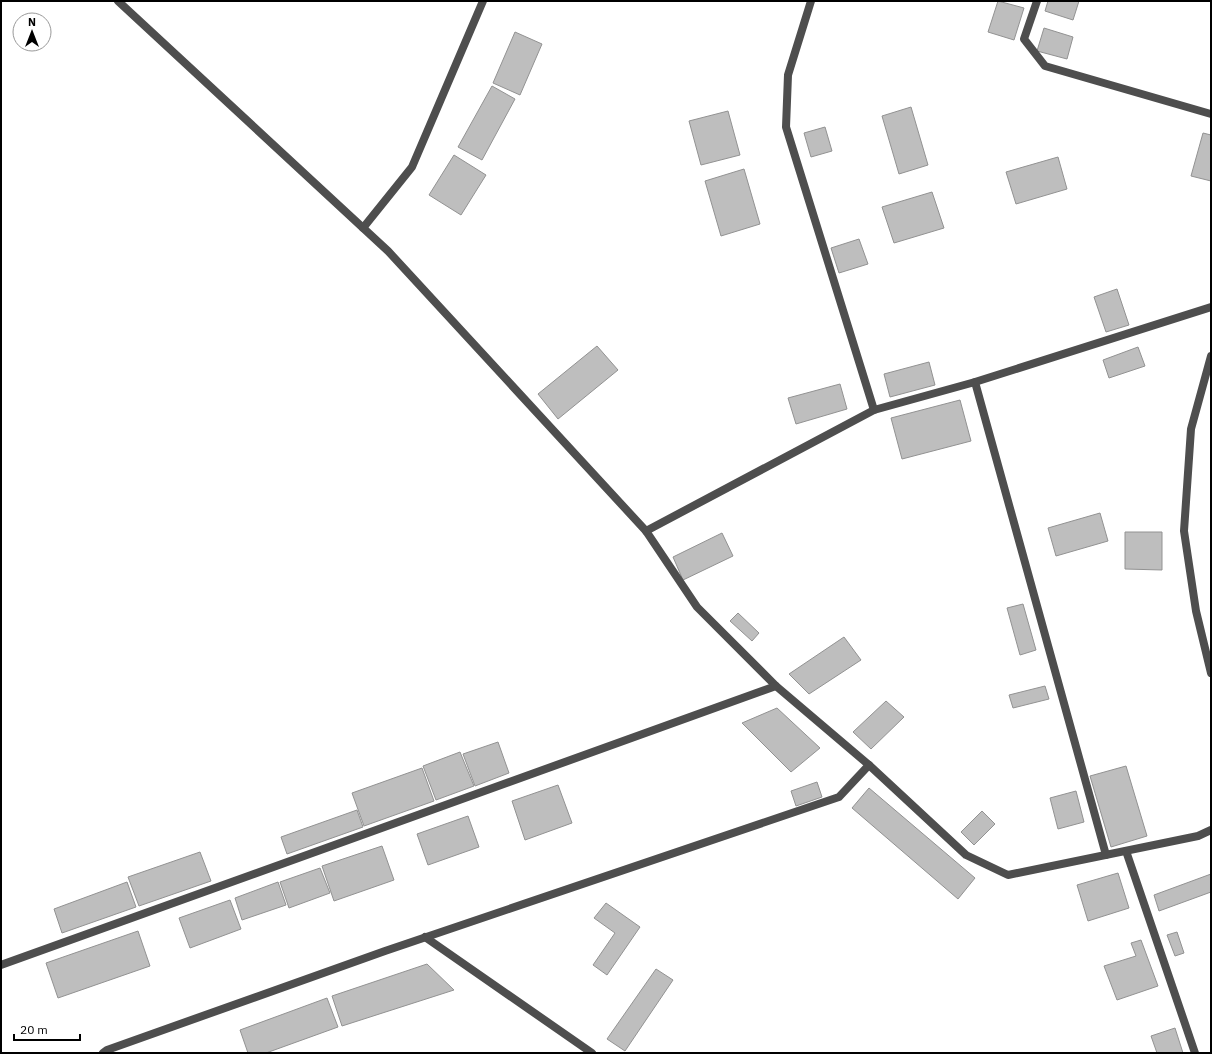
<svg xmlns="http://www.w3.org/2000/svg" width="1212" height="1054" font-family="'IBM Plex Sans',sans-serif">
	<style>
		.building { fill: #bebebe; stroke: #929292 }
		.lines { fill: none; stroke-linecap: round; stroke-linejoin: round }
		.street { stroke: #4e4e4e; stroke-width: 8 }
	</style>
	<rect width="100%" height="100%" fill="#fff"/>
	<!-- building -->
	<g class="building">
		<path d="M998,1l26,7 -10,32 -26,-8z"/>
		<path d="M1048,1h31l-6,19 -28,-9z"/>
		<path d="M1044,28l29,9 -6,22 -30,-8z"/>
		<path d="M515,32l27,12 -22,51 -27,-12z"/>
		<path d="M492,86l23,13 -33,61 -24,-13z"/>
		<path d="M911,107l17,58 -29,9 -17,-58z"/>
		<path d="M728,111l12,44 -39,10 -12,-44z"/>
		<path d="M825,127l7,24 -21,6 -7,-24z"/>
		<path d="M1203,133l8,2v46l-20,-5z"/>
		<path d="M454,155l32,20 -25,40 -32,-20z"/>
		<path d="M1058,157l9,32 -51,15 -10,-32z"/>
		<path d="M744,169l16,55 -39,12 -16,-55z"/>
		<path d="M932,192l12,36 -50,15 -12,-36z"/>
		<path d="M859,239l9,25 -29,9 -8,-25z"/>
		<path d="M1117,289l12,36 -23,7 -12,-35z"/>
		<path d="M597,346l21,24 -60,49 -20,-25z"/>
		<path d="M1138,347l7,19 -36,12 -6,-18z"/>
		<path d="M929,362l6,23 -45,12 -6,-23z"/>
		<path d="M840,384l7,25 -51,15 -8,-26z"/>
		<path d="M960,400l11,41 -69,18 -11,-41z"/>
		<path d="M1100,513l8,28 -52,15 -8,-28z"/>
		<path d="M1125,532h37v38l-37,-1z"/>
		<path d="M722,533l11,23 -50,24 -10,-23z"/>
		<path d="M1023,604l13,46 -16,5 -13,-47z"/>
		<path d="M738,613l21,20 -7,8 -22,-20z"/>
		<path d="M844,637l17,23 -52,34 -20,-20z"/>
		<path d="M1045,686l4,13 -36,9 -4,-13z"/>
		<path d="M886,701l18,16 -33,32 -18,-17z"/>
		<path d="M777,708l43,40 -29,24 -49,-49z"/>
		<path d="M498,742l11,31 -34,13 -12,-32z"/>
		<path d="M460,752l14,34 -38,14 -13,-34z"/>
		<path d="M1126,766l21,70 -36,11 -21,-71z"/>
		<path d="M422,768l12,33 -70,25 -12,-33z"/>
		<path d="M817,782l5,15 -26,9 -5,-15z"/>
		<path d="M558,785l14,38 -47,17 -13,-39z"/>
		<path d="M869,788l106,90 -17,21 -106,-91z"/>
		<path d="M1076,791l8,31 -26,7 -8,-31z"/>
		<path d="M357,810l6,17 -76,27 -6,-17z"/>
		<path d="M982,811l13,13 -21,21 -13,-13z"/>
		<path d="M468,816l11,31 -51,18 -11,-31z"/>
		<path d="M382,846l12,34 -60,21 -12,-35z"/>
		<path d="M200,852l11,29 -72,25 -11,-29z"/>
		<path d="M320,868l10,25 -41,15 -9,-26z"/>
		<path d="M1118,873l11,35 -41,13 -11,-36z"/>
		<path d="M1211,874v18l-52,19 -5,-16z"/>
		<path d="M127,882l9,25 -74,26 -8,-24z"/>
		<path d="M278,882l8,23 -44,15 -7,-22z"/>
		<path d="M230,900l11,29 -51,19 -11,-30z"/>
		<path d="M606,903l34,24 -33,48 -14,-10 22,-32 -21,-15z"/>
		<path d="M138,931l12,35 -92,32 -12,-35z"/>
		<path d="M1177,932l7,21 -9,3 -8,-21z"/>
		<path d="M1141,940l17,46 -41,14 -13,-34 32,-10 -5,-13z"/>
		<path d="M427,964l27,26 -112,36 -10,-30z"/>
		<path d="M656,969l17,11 -48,71 -18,-12z"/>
		<path d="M327,998l11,29 -72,26h-18l-8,-23z"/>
		<path d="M1175,1028l8,25h-26l-6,-17z"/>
	</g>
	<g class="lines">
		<!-- street -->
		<g class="street">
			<path d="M118,1l270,250 258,280 51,76 79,79 93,79 97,90 42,20 190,-39 13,-6"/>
			<path d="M811,1l-23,74 -2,52 88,283"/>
			<path d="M1037,1l-13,38 21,27 166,48"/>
			<path d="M363,228l49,-61 71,-166"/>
			<path d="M1211,356l-20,73 -7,102 12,80 15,62"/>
			<path d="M975,382l131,473"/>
			<path d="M646,531l228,-121 101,-28 236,-75"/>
			<path d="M1126,851l69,202"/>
			<path d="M425,937l167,116"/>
			<path d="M1,965l775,-279"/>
			<path d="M103,1053l4,-3 278,-99 454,-154 30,-32"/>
		</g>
	</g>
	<!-- border -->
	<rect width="1212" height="1054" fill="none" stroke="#000000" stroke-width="4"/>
	<!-- north arrow -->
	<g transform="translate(32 32)"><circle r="19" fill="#ffffff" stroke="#999999"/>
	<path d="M0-3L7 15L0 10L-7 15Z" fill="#000000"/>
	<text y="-6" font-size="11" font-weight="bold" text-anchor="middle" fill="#000000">N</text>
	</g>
	<!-- scale -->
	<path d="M14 1034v6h66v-6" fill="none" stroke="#000000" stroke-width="2"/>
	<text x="20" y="1034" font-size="12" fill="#000000" stroke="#ffffff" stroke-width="3" paint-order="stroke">20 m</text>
</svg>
